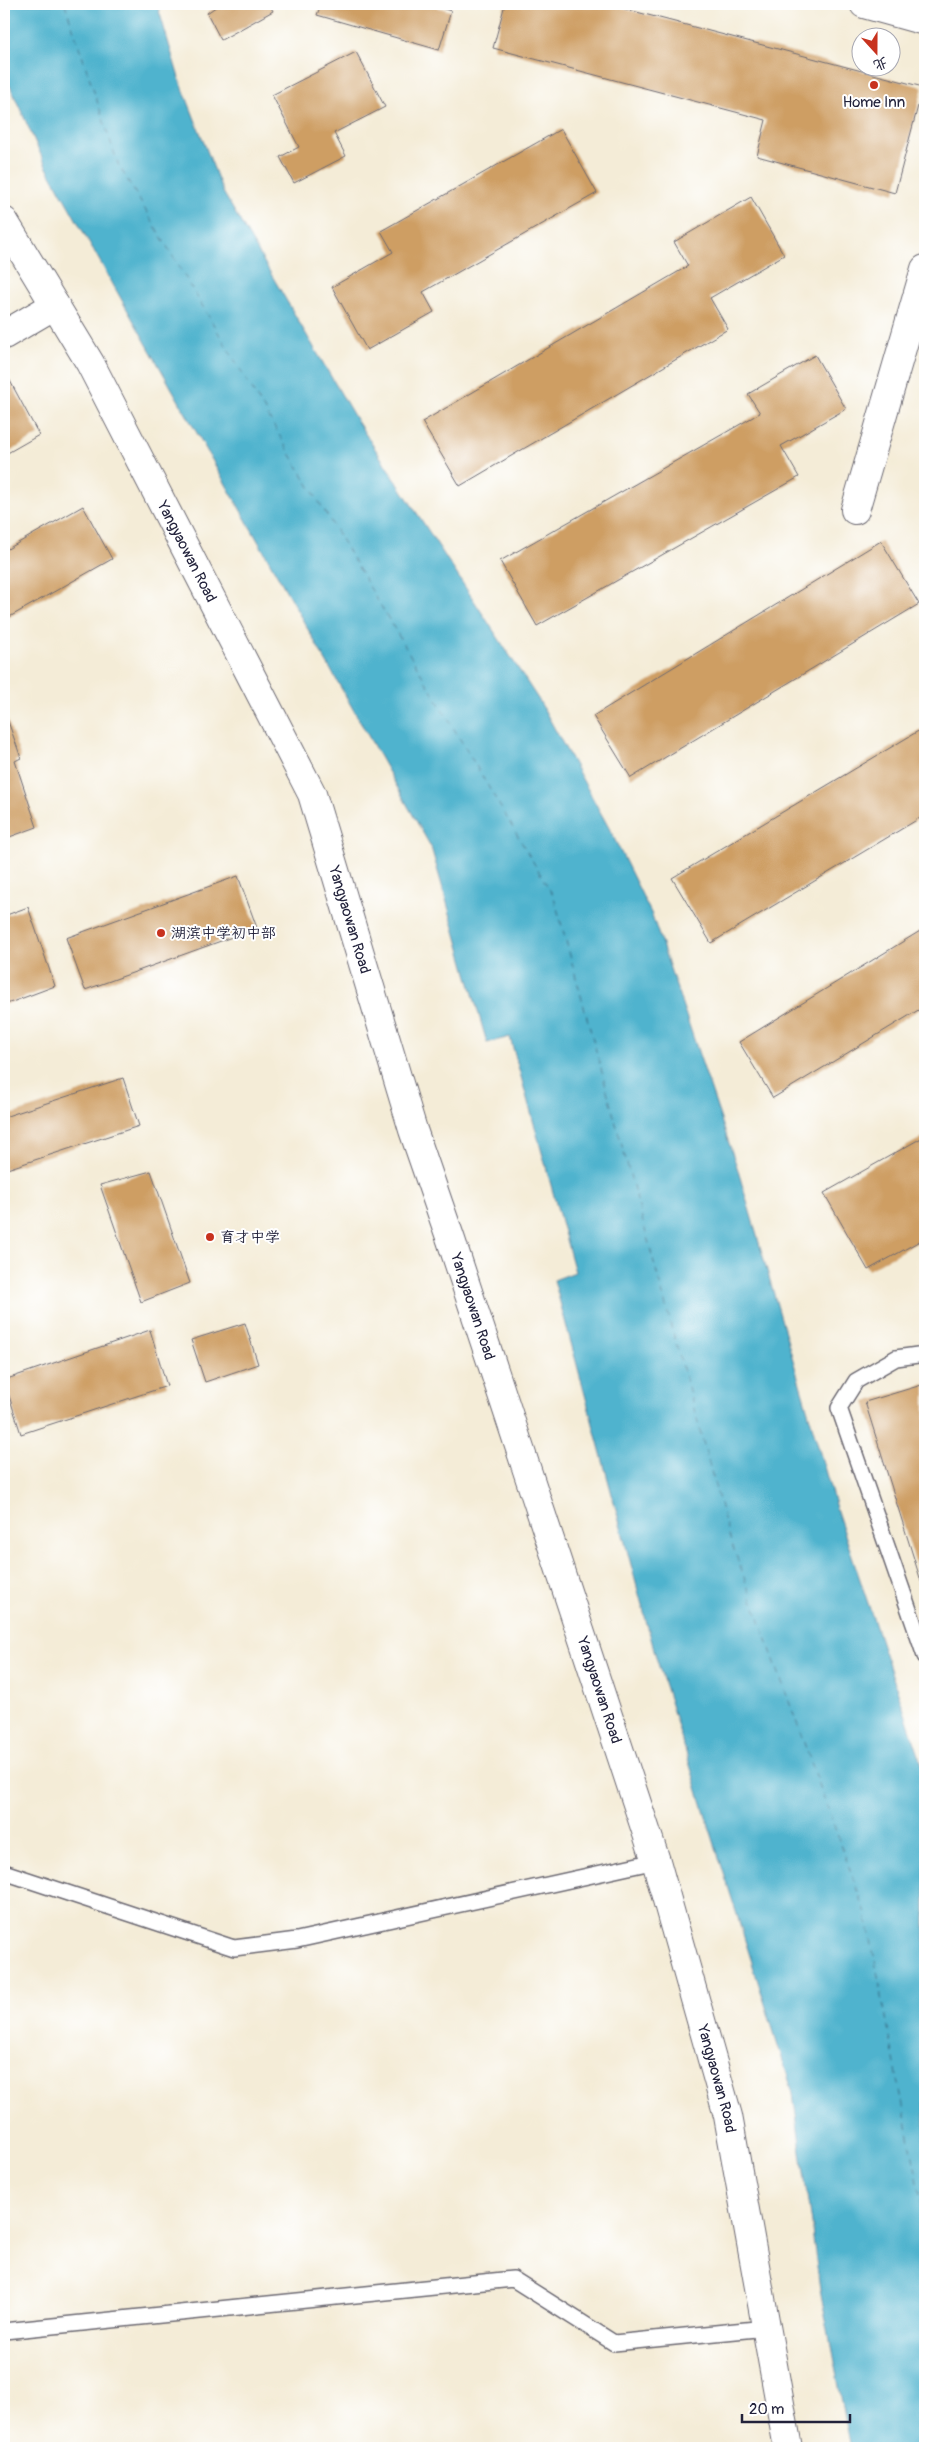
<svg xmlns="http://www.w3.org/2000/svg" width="929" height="2452" font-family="Pangolin,'LXGW WenKai TC',sans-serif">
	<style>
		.water { fill: #4fb3ce; stroke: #386a84 }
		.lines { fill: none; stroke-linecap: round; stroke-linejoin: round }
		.ferry { stroke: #345c76; stroke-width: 1; stroke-dasharray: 6 5; stroke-linecap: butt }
		.building { fill: #ce9e63 }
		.service-casing { stroke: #6c6972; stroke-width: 18 }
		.minor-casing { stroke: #6c6972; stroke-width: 30 }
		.tertiary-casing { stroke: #6c6972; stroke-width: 30 }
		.service { stroke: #fff; stroke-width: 15 }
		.minor { stroke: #fff; stroke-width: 28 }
		.tertiary { stroke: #fff; stroke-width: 28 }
		.poi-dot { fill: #c8321e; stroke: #fff; stroke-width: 2 }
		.labels { text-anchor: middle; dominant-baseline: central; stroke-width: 4; stroke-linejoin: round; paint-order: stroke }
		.poi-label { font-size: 15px; fill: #22223b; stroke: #fff; text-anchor: start }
		.street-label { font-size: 15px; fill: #22223b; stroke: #fff }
	</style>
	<rect width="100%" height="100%" fill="#fff"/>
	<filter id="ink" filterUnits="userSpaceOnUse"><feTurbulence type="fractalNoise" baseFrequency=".02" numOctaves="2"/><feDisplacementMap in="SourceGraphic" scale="10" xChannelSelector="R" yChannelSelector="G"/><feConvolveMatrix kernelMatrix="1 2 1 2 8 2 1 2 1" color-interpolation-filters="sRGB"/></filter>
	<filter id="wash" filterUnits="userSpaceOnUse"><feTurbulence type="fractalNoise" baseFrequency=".0096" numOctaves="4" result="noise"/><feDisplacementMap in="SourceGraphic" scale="20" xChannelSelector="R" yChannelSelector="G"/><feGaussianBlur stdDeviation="1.12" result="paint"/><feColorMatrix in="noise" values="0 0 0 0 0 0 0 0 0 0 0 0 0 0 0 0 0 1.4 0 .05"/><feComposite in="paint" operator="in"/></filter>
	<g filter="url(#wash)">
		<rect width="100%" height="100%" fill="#f4ecd7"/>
		<!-- water -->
		<path class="water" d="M4,4h153l22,74 44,114 134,229 183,281 69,126 43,87 85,252 99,341 89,265v675h-74l-31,-159 -27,-196 -137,-436 -102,-377 21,-8 -65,-235 -23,6 -56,-196 -385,-681 -42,-93z"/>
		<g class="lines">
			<!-- ferry -->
			<path class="ferry" d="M65,4l53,160 436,733 174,636 138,381 59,305"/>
		</g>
		<g id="blocks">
			<!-- building -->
			<g class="building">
				<path d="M220,4h49l4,7 -52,29 -14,-27z"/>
				<path d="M321,4h114l-1,2 17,5 -12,39 -122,-35z"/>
				<path d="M505,4h101l317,83 -28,106 -138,-37 9,-36 -273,-72z"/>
				<path d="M356,52l29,55 -51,26 12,23 -52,27 -14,-26 19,-10 -27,-52z"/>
				<path d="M561,129l36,64 -174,99 11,20 -67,38 -35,-63 61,-35 -12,-21z"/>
				<path d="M751,197l33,58 -74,43 18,31 -268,157 -38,-64 266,-156 -14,-24z"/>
				<path d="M815,355l31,54 -65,37 18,31 -262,149 -37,-65 260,-148 -12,-19z"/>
				<path d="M9,379l30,56 -35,20v-73z"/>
				<path d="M83,506l29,53 -108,61v-69z"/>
				<path d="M881,541l38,63 -288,174 -38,-62z"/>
				<path d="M4,710l17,48 -6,3 22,66 -33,12z"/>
				<path d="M925,727v88l-214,128 -39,-65z"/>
				<path d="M238,876l19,52 -172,62 -19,-52z"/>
				<path d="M28,907l27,79 -51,19v-89z"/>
				<path d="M925,928v78l-152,92 -34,-56z"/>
				<path d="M123,1078l16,48 -135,44v-53z"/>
				<path d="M925,1136v102l-57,32 -44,-77z"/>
				<path d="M151,1171l39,112 -49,19 -41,-117z"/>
				<path d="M245,1323l13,41 -53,18 -14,-42z"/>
				<path d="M150,1330l17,56 -146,48 -17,-54z"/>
				<path d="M925,1384v210l-60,-192z"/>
			</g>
		</g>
	</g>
	<g filter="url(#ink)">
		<use href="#blocks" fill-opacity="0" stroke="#6c6972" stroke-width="1"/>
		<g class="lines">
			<defs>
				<g id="service">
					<path d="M925,1354l-29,4 -40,23 -17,27 86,248"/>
					<path d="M4,1872l230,76 63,-8 359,-79"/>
					<path d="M4,2331l509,-52 101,64 152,-15"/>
				</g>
				<g id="minor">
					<path d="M4,335l51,-30"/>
					<path d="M855,510l70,-241"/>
				</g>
				<g id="tertiary">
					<path d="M864,4l61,17"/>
					<path id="s1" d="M4,221l86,142 222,431 101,336 38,110 205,621 72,255 60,332"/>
				</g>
			</defs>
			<!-- service casing -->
			<use href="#service" class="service-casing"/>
			<!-- minor casing -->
			<use href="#minor" class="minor-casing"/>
			<!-- tertiary casing -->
			<use href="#tertiary" class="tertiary-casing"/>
			<!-- service -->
			<use href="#service" class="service"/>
			<!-- minor -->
			<use href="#minor" class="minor"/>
			<!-- tertiary -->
			<use href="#tertiary" class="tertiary"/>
		</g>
	</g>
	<!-- markers -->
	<g class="poi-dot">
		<circle cx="874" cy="85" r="5"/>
		<circle cx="161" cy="933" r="5"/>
		<circle cx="210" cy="1237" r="5"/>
	</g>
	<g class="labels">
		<!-- poi labels -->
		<g class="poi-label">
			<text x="874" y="102" text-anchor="middle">Home Inn</text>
			<text x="171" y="933">湖滨中学初中部</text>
			<text x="220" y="1237">育才中学</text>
		</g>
		<!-- street labels -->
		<g class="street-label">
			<text stroke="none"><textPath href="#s1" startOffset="378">Yangyaowan Road</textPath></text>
			<text stroke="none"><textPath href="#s1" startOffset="782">Yangyaowan Road</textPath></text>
			<text stroke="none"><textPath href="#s1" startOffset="1188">Yangyaowan Road</textPath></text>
			<text stroke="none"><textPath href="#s1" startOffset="1592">Yangyaowan Road</textPath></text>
			<text stroke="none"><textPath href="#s1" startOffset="1998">Yangyaowan Road</textPath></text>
		</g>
	</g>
	<!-- margin -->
	<rect width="929" height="2452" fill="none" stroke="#fff" stroke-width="20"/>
	<!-- north arrow -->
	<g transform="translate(876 52) rotate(159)"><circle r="24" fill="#ffffff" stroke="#a7a7b1"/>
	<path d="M0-4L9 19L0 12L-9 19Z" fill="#c8321e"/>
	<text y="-8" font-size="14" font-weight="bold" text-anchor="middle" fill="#22223b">北</text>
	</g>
	<!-- scale -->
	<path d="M742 2414v8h108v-8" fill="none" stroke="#22223b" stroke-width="2.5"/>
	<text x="749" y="2414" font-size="15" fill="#22223b" stroke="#ffffff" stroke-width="4" paint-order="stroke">20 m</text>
</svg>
